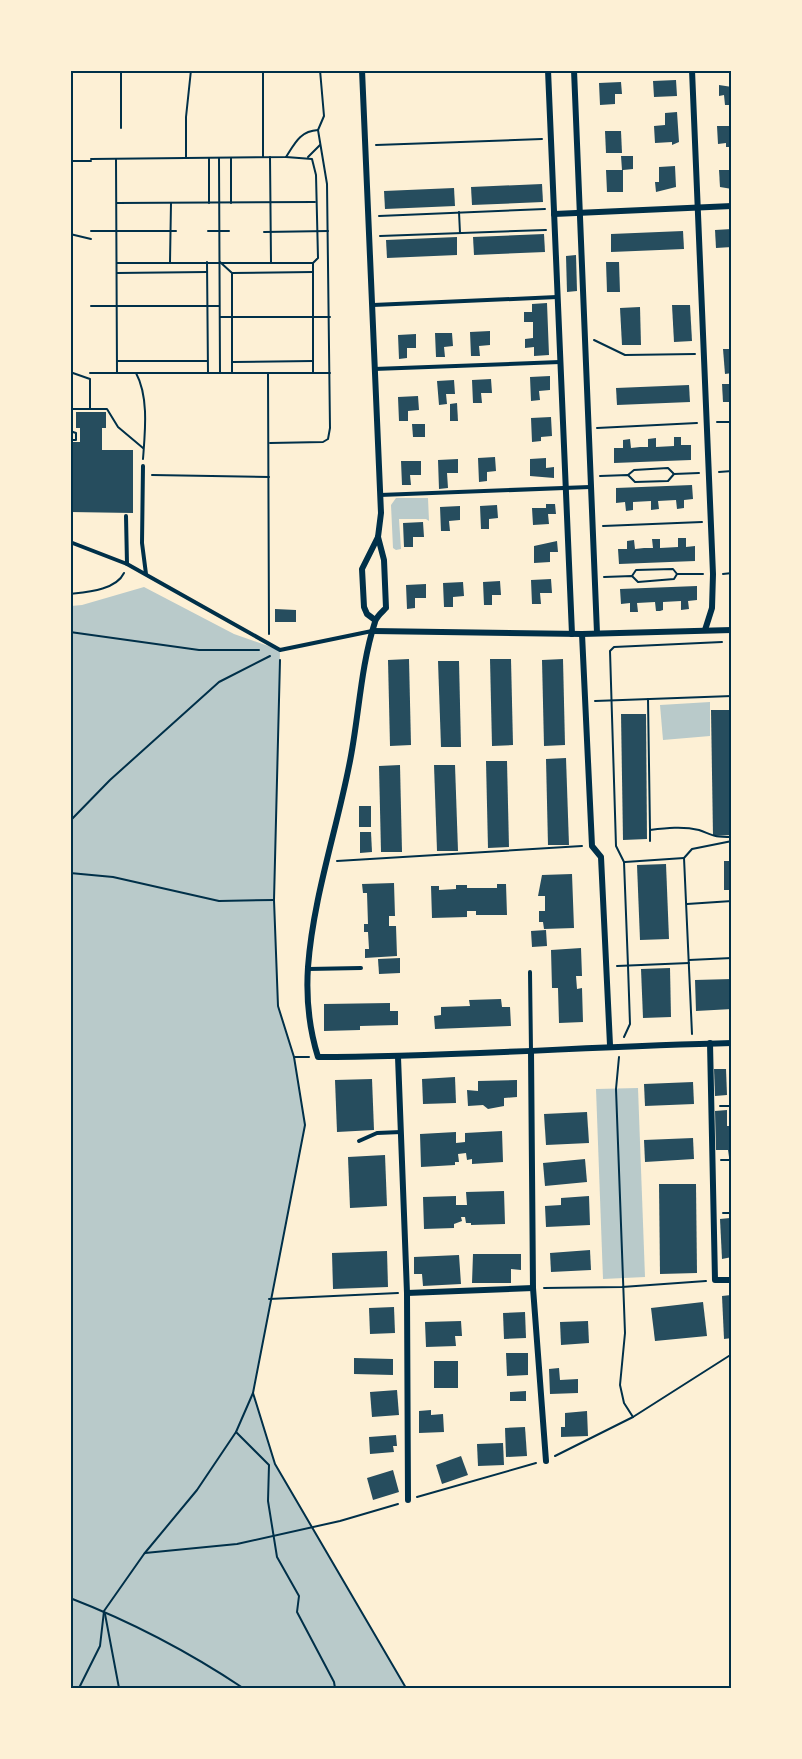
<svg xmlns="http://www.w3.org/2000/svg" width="802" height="1759" font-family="Rubik,sans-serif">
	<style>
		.green { fill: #b9caca }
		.building { fill: #264d5e }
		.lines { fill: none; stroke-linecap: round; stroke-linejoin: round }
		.path { stroke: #003049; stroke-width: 2 }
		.service { stroke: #003049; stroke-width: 4 }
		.minor { stroke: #003049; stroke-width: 6 }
		.neatline { fill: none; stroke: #003049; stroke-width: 2 }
	</style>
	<rect width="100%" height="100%" fill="#fdf0d5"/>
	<!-- green -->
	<g class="green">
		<path d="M396,498h32l1,23 -3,-2h-27l2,30 -5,1 -3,-2 -2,-43z"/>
		<path d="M144,587l90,47 46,16 -6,250 4,106 16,51 11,68 -52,268 22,71 131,224h-335v-1082l11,-1z"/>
		<path d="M710,702v34l-47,4 -3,-35z"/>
		<path d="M638,1088l7,189 -42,2 -7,-190z"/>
	</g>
	<!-- building -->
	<g class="building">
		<path d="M676,80l1,16 -23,1 -1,-16z"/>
		<path d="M621,82l1,12h-7v10l-15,1 -1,-22z"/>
		<path d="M719,85l13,2v18h-7l-1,-10 -5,1z"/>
		<path d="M677,112l2,30 -7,3v-3l-17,1 -1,-17 11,-1v-12z"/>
		<path d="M717,126h15v21h-6v-4l-8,1z"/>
		<path d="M605,131h16l1,22h-16z"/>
		<path d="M621,156h12v13l-10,1v22h-16l-1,-22h16z"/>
		<path d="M675,166l1,21 -20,5 -1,-10h4v-15z"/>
		<path d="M719,170h13v19l-12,-2z"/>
		<path d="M542,184l1,18 -71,3 -1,-18z"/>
		<path d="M454,188l1,18 -70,3 -1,-18z"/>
		<path d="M732,229v18l-16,1 -1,-18z"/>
		<path d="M683,231l1,18 -73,3v-18z"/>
		<path d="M544,234l1,18 -71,3 -1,-18z"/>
		<path d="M457,237v18l-70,3 -1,-18z"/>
		<path d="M576,255l1,36 -10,1 -1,-36z"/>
		<path d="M606,262h13l1,30h-13z"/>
		<path d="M547,303l2,52 -15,1v-9l-9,1v-9l8,-1v-16h-9v-10h8v-8z"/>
		<path d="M672,305h18l2,36 -18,1z"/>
		<path d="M640,307l1,38h-19l-2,-37z"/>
		<path d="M490,331v14l-11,1 1,10h-9l-1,-24z"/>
		<path d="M435,333h17l1,13 -9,1 1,10h-9z"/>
		<path d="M416,334v14h-9v10l-8,1 -1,-24z"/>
		<path d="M723,349h9v24l-7,1z"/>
		<path d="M550,376v14l-11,1 1,9 -9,1 -1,-24z"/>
		<path d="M491,379l1,14h-11l1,10h-9l-1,-23z"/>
		<path d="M454,380l1,14h-9l1,10 -8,1 -2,-24z"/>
		<path d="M722,384h10v18h-9z"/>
		<path d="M689,385l1,17 -73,3 -1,-17z"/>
		<path d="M418,396l1,14 -11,1v10h-9l-1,-24z"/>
		<path d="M457,403l1,18h-8v-17z"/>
		<path d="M76,412h30v16h-4v22h31v63l-63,-1v-70h10v-14h-4z"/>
		<path d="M551,417l1,19 -11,1v4l-9,1 -1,-24z"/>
		<path d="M412,424h13v13h-12z"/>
		<path d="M674,437h7v8h10v15l-77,3v-15h9v-8l7,-1 1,9 9,-1h8v-8l8,-1v9l18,-1z"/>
		<path d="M495,457l1,14 -9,1v9l-8,1 -1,-24z"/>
		<path d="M546,458v10l8,-1v11l-24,-2v-17z"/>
		<path d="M458,459v14h-11l1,15 -9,1 -1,-29z"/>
		<path d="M401,461h20v14h-11l1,10h-9z"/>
		<path d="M692,485l1,14 -9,1v8l-7,1 -1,-9 -18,1 1,8 -8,1v-9l-18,1v8l-7,1 -1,-9 -9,1v-15z"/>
		<path d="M546,504h9l1,10h-8l1,10 -16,1 -1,-17h14z"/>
		<path d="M497,505l1,13 -9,1v10h-8l-1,-23z"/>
		<path d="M460,506v14l-11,1 1,10h-9l-1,-24z"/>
		<path d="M423,522l1,15h-11v10h-9l-1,-24z"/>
		<path d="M678,538h8v9l9,-1v15l-76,3 -1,-15h9v-8l7,-1 1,9 9,-1h9l-1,-9h8v9l18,-1z"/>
		<path d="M557,541l1,11h-8v10l-16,1v-17z"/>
		<path d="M551,579l1,14h-12l1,11h-9l-1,-24z"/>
		<path d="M500,581l1,14h-9v10h-8l-1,-23z"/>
		<path d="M463,582l1,14 -11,1v10h-9l-1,-24z"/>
		<path d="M426,584v14h-11v10l-8,1 -1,-24z"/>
		<path d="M697,586v14l-9,1 1,8 -8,1v-9l-18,1v8l-3,1h-4l-1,-9 -18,1 1,9h-8v-9l-9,1 -1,-15z"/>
		<path d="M275,609l21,1v12h-21z"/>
		<path d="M409,659l2,86 -21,1 -2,-86z"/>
		<path d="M490,659h21l2,86 -21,1z"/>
		<path d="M563,659l2,86 -21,1 -2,-86z"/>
		<path d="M438,661h21l2,86h-20z"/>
		<path d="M711,710h21v125l-19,1z"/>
		<path d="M621,714h25l1,125 -24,1z"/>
		<path d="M566,758l3,87h-21l-2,-86z"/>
		<path d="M486,761h21l2,86 -21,1z"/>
		<path d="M400,765l2,87h-21l-2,-86z"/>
		<path d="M434,765h21l3,86h-21z"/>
		<rect x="359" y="806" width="12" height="21"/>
		<path d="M360,832h11l1,20 -12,1z"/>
		<rect x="724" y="861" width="8" height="29"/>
		<path d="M666,864l3,75 -29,1 -3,-75z"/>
		<path d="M572,874l2,54 -30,1 -1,-7h-4v-11h6v-15h-7l4,-21z"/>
		<path d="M394,883l1,33h-6v10h7l1,30 -32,2v-9h4l-1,-17h-4v-8h4l-1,-31h-4l-1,-9z"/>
		<path d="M497,884h9l1,31h-31v-4h-9v6l-35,1 -1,-32h8v4l17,-1v-4h11v3h30z"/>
		<path d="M546,930l1,16 -15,1 -1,-16z"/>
		<path d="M581,948l1,28h-6l1,13 5,-1 1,34 -24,1 -1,-35h-6l-1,-38z"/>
		<path d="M400,958v15l-21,1 -1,-15z"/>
		<path d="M670,968l1,49 -28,1 -2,-49z"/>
		<path d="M732,979v30l-36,2 -1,-31z"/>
		<path d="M501,999l1,8h8l1,19 -76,3 -1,-13 7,-1v-8l29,-1 -1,-6z"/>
		<path d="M390,1003v8h8v14l-38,1v4l-36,1v-27z"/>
		<path d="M714,1069h12l1,26 -12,1z"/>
		<path d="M455,1077l1,26 -33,1 -1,-25z"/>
		<path d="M372,1079l2,51 -37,2 -2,-52z"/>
		<path d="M517,1080v17l-13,1v8l-16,3 -5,-4 -15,1 -1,-16 11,1v-10z"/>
		<path d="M693,1082l1,22 -49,2 -1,-22z"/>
		<path d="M727,1110v16h5v31h-3l-1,-7h-12l-1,-39z"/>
		<path d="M587,1112l2,31 -43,2 -2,-31z"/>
		<path d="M502,1131l1,31 -31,2v-5l-5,1 -1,-7 -8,1 1,8h-4v3l-34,2 -1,-33 36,-2v11l9,-1v-9z"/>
		<path d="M693,1138l1,21 -49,3 -1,-22z"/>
		<path d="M385,1155l2,51 -37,2 -2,-51z"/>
		<path d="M585,1159l2,23 -42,4 -2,-23z"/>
		<path d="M659,1184h37l1,89 -37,1z"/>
		<path d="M504,1191l1,33 -34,1v-2h-5l-1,-6h-4l1,4 -8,3v4l-30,1 -1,-32 33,-1v9h11l-1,-13z"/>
		<path d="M589,1196l1,29 -44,2 -1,-21 16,-1v-7z"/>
		<path d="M730,1218l2,39 -10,2 -2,-40z"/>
		<path d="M590,1250l1,20 -40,2 -1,-19z"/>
		<path d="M387,1251l1,36 -55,2 -1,-36z"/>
		<path d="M473,1254h48v16l-10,-1v14h-39z"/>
		<path d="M459,1255l2,29 -38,2 -1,-12h-8v-17z"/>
		<path d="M731,1295l1,43 -8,1 -2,-43z"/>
		<path d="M703,1302l4,34 -52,5 -4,-33z"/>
		<path d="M394,1307l1,26 -25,1 -1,-26z"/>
		<path d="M525,1312l1,26 -22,1 -1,-26z"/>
		<path d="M461,1321l1,15h-7l1,10 -30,1 -1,-25z"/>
		<path d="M588,1321l1,22 -28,2 -1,-23z"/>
		<path d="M506,1353h22v22l-21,1z"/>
		<path d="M354,1358l39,1v16l-39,-1z"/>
		<rect x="434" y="1361" width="24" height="27"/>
		<path d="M559,1368l1,12 18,-1v14l-28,1 -1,-25z"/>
		<path d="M397,1390l2,25 -27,2 -2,-25z"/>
		<path d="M526,1391v10h-16v-9z"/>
		<path d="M431,1410v5l12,-1 1,18 -25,1v-22z"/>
		<path d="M587,1411l1,25 -27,1v-10h4v-14z"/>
		<path d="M525,1427l2,29 -21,1 -1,-29z"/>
		<path d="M396,1435l1,11h-4l1,6 -24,2 -1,-17z"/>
		<path d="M503,1443l1,22 -26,1 -1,-22z"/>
		<path d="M461,1456l7,19 -26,9 -6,-19z"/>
		<path d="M393,1470l6,22 -26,8 -6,-22z"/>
	</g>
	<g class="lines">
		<!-- path -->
		<g class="path">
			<path d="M121,70v58"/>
			<path d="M263,70v87"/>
			<path d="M376,145l166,-6"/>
			<path d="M186,157v-40l5,-47"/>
			<path d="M270,157l1,105"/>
			<path d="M308,157l12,-12"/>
			<path d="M219,158l1,215"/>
			<path d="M231,158v45"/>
			<path d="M91,159l195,-2c9,-14 14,-26 32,-27"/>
			<path d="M116,159l1,213"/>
			<path d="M70,161h21"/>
			<path d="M117,203l198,-1"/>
			<path d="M209,203v-45"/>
			<path d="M459,212l1,21"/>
			<path d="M379,216l166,-7"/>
			<path d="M91,231h85"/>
			<path d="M208,231h21"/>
			<path d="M264,232l64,-1"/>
			<path d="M70,234l21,5"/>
			<path d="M380,236l166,-6"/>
			<path d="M170,262l1,-59"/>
			<path d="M207,262l1,111"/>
			<path d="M220,262l12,11v100"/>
			<path d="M117,263h196l5,-5 -2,-83 -4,-16 -26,-2"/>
			<path d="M313,263v110"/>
			<path d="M117,273l90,-1"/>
			<path d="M232,273l81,-1"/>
			<path d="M91,306h128"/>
			<path d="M220,317h110"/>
			<path d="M594,340l31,15 70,-1"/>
			<path d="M117,361h90"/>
			<path d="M233,362l80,-1"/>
			<path d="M70,372l20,7v30"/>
			<path d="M90,373h240"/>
			<path d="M136,373c13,24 9,59 7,86"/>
			<path d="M268,373l1,261"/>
			<path d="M70,409h37l11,18 25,21"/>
			<path d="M717,422h15"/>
			<path d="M597,428l100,-5"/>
			<path d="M70,431l6,2v7h-6"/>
			<path d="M270,443l53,-1 5,-3 2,-11 -3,-244 -9,-54 6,-14 -4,-46"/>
			<path d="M719,472l13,-1"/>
			<path d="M152,475l117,2"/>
			<path d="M628,475l6,-5 34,-2 6,6"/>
			<path d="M600,476l28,-1 7,7 33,-1 6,-7 25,-1"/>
			<path d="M603,526l99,-4"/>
			<path d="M723,574l9,-1"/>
			<path d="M632,576l4,-6 37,-1 4,5"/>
			<path d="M604,577l28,-1 6,6 36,-3 3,-5h26"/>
			<path d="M70,594c17,-2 46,-4 54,-21"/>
			<path d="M70,632l129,18h60"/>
			<path d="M648,699l2,131c16,-2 33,-4 49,0 16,6 14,7 33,7"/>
			<path d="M595,701l137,-5"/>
			<path d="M70,821l40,-41 109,-98 51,-26"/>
			<path d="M650,841v-11"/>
			<path d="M337,861l245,-15"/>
			<path d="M625,862l59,-4"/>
			<path d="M70,873l43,4 106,24 55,-1"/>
			<path d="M687,904l45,-3"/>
			<path d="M689,960l43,-2"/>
			<path d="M617,966l72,-3"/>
			<path d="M692,1034l-8,-176 8,-9 40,-8"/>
			<path d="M624,1037l6,-13 -2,-58 -4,-104 -8,-16 -6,-195 4,-4 108,-5"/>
			<path d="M294,1057h15"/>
			<path d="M619,1057l-3,32 9,244 -5,52 4,18 9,14"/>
			<path d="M720,1106h12"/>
			<path d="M721,1160h11"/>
			<path d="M723,1213h9"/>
			<path d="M544,1288l78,-1 84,-6"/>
			<path d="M269,1299l129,-6"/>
			<path d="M253,1393l22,71 131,224"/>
			<path d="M236,1432l33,33 -1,36 9,56 22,39 -2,16 37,70 1,6"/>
			<path d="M555,1456l78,-39 99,-63"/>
			<path d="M417,1497l119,-34"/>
			<path d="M145,1553l92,-9 103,-23 58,-17"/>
			<path d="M70,1598c62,24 119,54 173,90"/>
			<path d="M105,1614l14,74"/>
			<path d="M79,1688l21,-42 4,-35 40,-57 53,-64 39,-58 17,-39 52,-268 -11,-68 -16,-51 -4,-106 6,-240"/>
		</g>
		<!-- service -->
		<g class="service">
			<path d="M373,305l184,-8"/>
			<path d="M374,369l186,-7"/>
			<path d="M143,466l-1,77 4,31"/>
			<path d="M380,495l210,-8"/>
			<path d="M126,516l1,48"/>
			<path d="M70,542l57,22 153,86 92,-19"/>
			<path d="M308,969l53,-1"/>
			<path d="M530,972l1,79"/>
			<path d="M359,1141l18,-8 24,-1"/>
		</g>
		<!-- minor -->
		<g class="minor">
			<path d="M362,70l19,443 -3,24 -16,32 2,38 3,7 8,6"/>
			<path d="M548,70l24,564"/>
			<path d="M574,70l23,563"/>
			<path d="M692,70l21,504 -1,34 -7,22"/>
			<path d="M554,214l178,-8"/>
			<path d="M378,537l6,23 2,48c-4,4 -10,9 -11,14 -15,46 -16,97 -26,144 -13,66 -36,133 -41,201 -2,30 1,61 10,90 138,0 276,-11 414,-14"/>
			<path d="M373,631l209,3 150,-4"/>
			<path d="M582,634l10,212 9,11 9,188"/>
			<path d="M710,1043l5,237h17"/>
			<path d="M531,1051l2,237 13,173"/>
			<path d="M398,1057l9,236 1,207"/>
			<path d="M407,1293l126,-5"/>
		</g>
	</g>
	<!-- border -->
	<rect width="802" height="1759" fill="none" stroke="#fdf0d5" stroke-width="144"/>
	<rect x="72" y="72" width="658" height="1615" class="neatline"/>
</svg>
